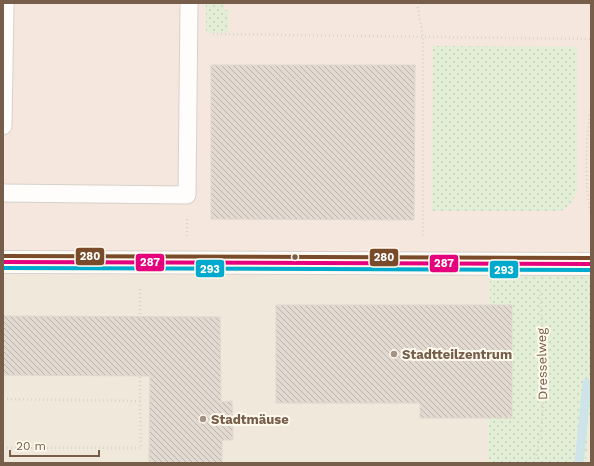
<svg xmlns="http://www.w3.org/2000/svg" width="594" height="466" font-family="'Work Sans',sans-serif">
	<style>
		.residential { fill: #f0e8da }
		.commercial { fill: #f5e7dd }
		.grass { fill: url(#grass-dots) }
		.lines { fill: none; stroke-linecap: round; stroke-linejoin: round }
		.stream { stroke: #cee4e8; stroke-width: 9 }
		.building { fill: url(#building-back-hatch); stroke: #e0d8ce }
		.lane-casing { stroke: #d6d1ca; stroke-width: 19 }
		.street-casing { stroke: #d6d1ca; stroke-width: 24 }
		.path { stroke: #dad4cf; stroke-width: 2.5; stroke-dasharray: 1 3; stroke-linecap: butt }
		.lane { stroke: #fefdfc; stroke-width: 17 }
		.street { stroke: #fefdfc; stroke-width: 22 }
		.bus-1-casing { stroke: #fffaee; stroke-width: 7 }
		.bus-2-casing { stroke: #fffaee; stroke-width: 7 }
		.bus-3-casing { stroke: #fffaee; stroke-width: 7 }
		.bus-1 { stroke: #e5007d; stroke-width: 4 }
		.bus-2 { stroke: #00a9ce; stroke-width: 4 }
		.bus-3 { stroke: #7a4b2a; stroke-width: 4 }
		.bus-dot { fill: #775e4b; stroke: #fffaee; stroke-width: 1.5 }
		.poi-dot { fill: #a49283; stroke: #fffaee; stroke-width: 1.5 }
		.labels { text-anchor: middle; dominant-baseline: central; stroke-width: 4; stroke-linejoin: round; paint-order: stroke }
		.poi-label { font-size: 13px; font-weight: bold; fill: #775e4b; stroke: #fffaee; text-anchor: start }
		.street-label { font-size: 13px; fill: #775e4b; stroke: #fffaee }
		.line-badge { stroke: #fffaee; stroke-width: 1.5 }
		.badge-label { font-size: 11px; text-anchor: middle; font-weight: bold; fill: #fff }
	</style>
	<defs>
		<pattern id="grass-dots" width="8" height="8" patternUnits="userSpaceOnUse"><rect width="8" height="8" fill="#e3eed7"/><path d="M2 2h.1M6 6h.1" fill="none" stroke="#c6ceba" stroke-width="1.8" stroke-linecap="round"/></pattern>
		<pattern id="building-back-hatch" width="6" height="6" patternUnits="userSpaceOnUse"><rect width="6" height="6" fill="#e2dad1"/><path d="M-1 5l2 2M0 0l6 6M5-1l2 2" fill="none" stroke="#bcb4ac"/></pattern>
	</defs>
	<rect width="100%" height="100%" fill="#f7f4ec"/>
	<!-- residential -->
	<g class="residential">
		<path d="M3,274l487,2 -2,187h-485z"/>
		<path d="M591,402v61h-5z"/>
	</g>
	<!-- commercial -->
	<path class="commercial" d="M3,3h588v269l-101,4 -487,-2z"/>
	<!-- grass -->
	<g class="grass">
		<path d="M206,3h18v7h5l-1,21 -3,2h-19z"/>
		<path d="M433,46l144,1v143l-6,14 -10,7h-129z"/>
		<path d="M591,272v130l-5,61h-98l2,-187z"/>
	</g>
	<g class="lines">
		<!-- stream -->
		<path class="stream" d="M579,463l8,-80"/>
	</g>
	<!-- building -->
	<g class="building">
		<path d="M211,65h204l-1,155 -203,-1z"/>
		<path d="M276,305h236v113h-92v-15h-144z"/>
		<path d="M3,316l217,1 1,85 11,-1 1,39h-11v23h-73l1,-87 -147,-1z"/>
	</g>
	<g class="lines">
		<defs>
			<g id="lane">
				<path d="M3,126l2,-123"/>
				<path d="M3,193l184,2 2,-192"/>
			</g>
			<path id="street" d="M3,262l588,2"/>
		</defs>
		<!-- lane casing -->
		<use href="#lane" class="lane-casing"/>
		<!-- street casing -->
		<use href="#street" class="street-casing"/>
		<!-- path -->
		<g class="path">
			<path d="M417,3l6,34v201"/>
			<path d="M213,34l378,5"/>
			<path d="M275,78l31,1"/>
			<path d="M591,107c-5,29 -7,80 0,108"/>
			<path d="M187,236v-17"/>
			<path d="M140,289v27"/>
			<path d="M3,399l137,2v-25"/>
			<path d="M3,448h138l-1,-47"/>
			<path d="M534,463c16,-53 8,-118 6,-173"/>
		</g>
		<!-- lane -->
		<use href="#lane" class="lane"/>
		<!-- street -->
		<use href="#street" class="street"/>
		<defs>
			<path id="bus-1" d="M3,262l588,2"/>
			<path id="bus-2" d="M3,268l588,2"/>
			<path id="bus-3" d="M3,256l588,2"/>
		</defs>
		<!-- bus-1 casing -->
		<use href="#bus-1" class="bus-1-casing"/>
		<!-- bus-2 casing -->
		<use href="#bus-2" class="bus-2-casing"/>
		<!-- bus-3 casing -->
		<use href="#bus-3" class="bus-3-casing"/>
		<!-- bus-1 -->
		<use href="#bus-1" class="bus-1"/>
		<!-- bus-2 -->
		<use href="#bus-2" class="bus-2"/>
		<!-- bus-3 -->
		<use href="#bus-3" class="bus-3"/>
	</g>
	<!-- markers -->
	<circle class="bus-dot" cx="295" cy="257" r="3.5"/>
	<g class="poi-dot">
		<circle cx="394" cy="354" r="4"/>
		<circle cx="203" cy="419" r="4"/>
	</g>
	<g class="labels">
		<!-- poi labels -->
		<g class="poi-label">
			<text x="402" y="354">Stadtteilzentrum</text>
			<text x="211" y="419">Stadtmäuse</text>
		</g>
		<!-- street labels -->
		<g class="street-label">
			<text transform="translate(542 364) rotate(-91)">Dresselweg</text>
		</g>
	</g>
	<g class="line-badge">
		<rect x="75" y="247" width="30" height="19" rx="4" fill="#7a4b2a"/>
		<rect x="369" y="248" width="30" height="19" rx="4" fill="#7a4b2a"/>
		<rect x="135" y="253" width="30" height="19" rx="4" fill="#e5007d"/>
		<rect x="429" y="254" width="30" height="19" rx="4" fill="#e5007d"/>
		<rect x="195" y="259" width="30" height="19" rx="4" fill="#00a9ce"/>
		<rect x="489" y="260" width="30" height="19" rx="4" fill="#00a9ce"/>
	</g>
	<g class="badge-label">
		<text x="90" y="260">280</text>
		<text x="384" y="261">280</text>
		<text x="150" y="266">287</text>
		<text x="444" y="267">287</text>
		<text x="210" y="273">293</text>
		<text x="504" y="274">293</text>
	</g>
	<!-- border -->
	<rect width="594" height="466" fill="none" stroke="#775e4b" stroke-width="8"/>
	<!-- scale -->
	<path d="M10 450v6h89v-6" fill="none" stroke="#775e4b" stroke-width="2"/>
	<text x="16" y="450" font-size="12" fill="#775e4b" stroke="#fffaee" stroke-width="3" paint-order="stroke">20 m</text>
</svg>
